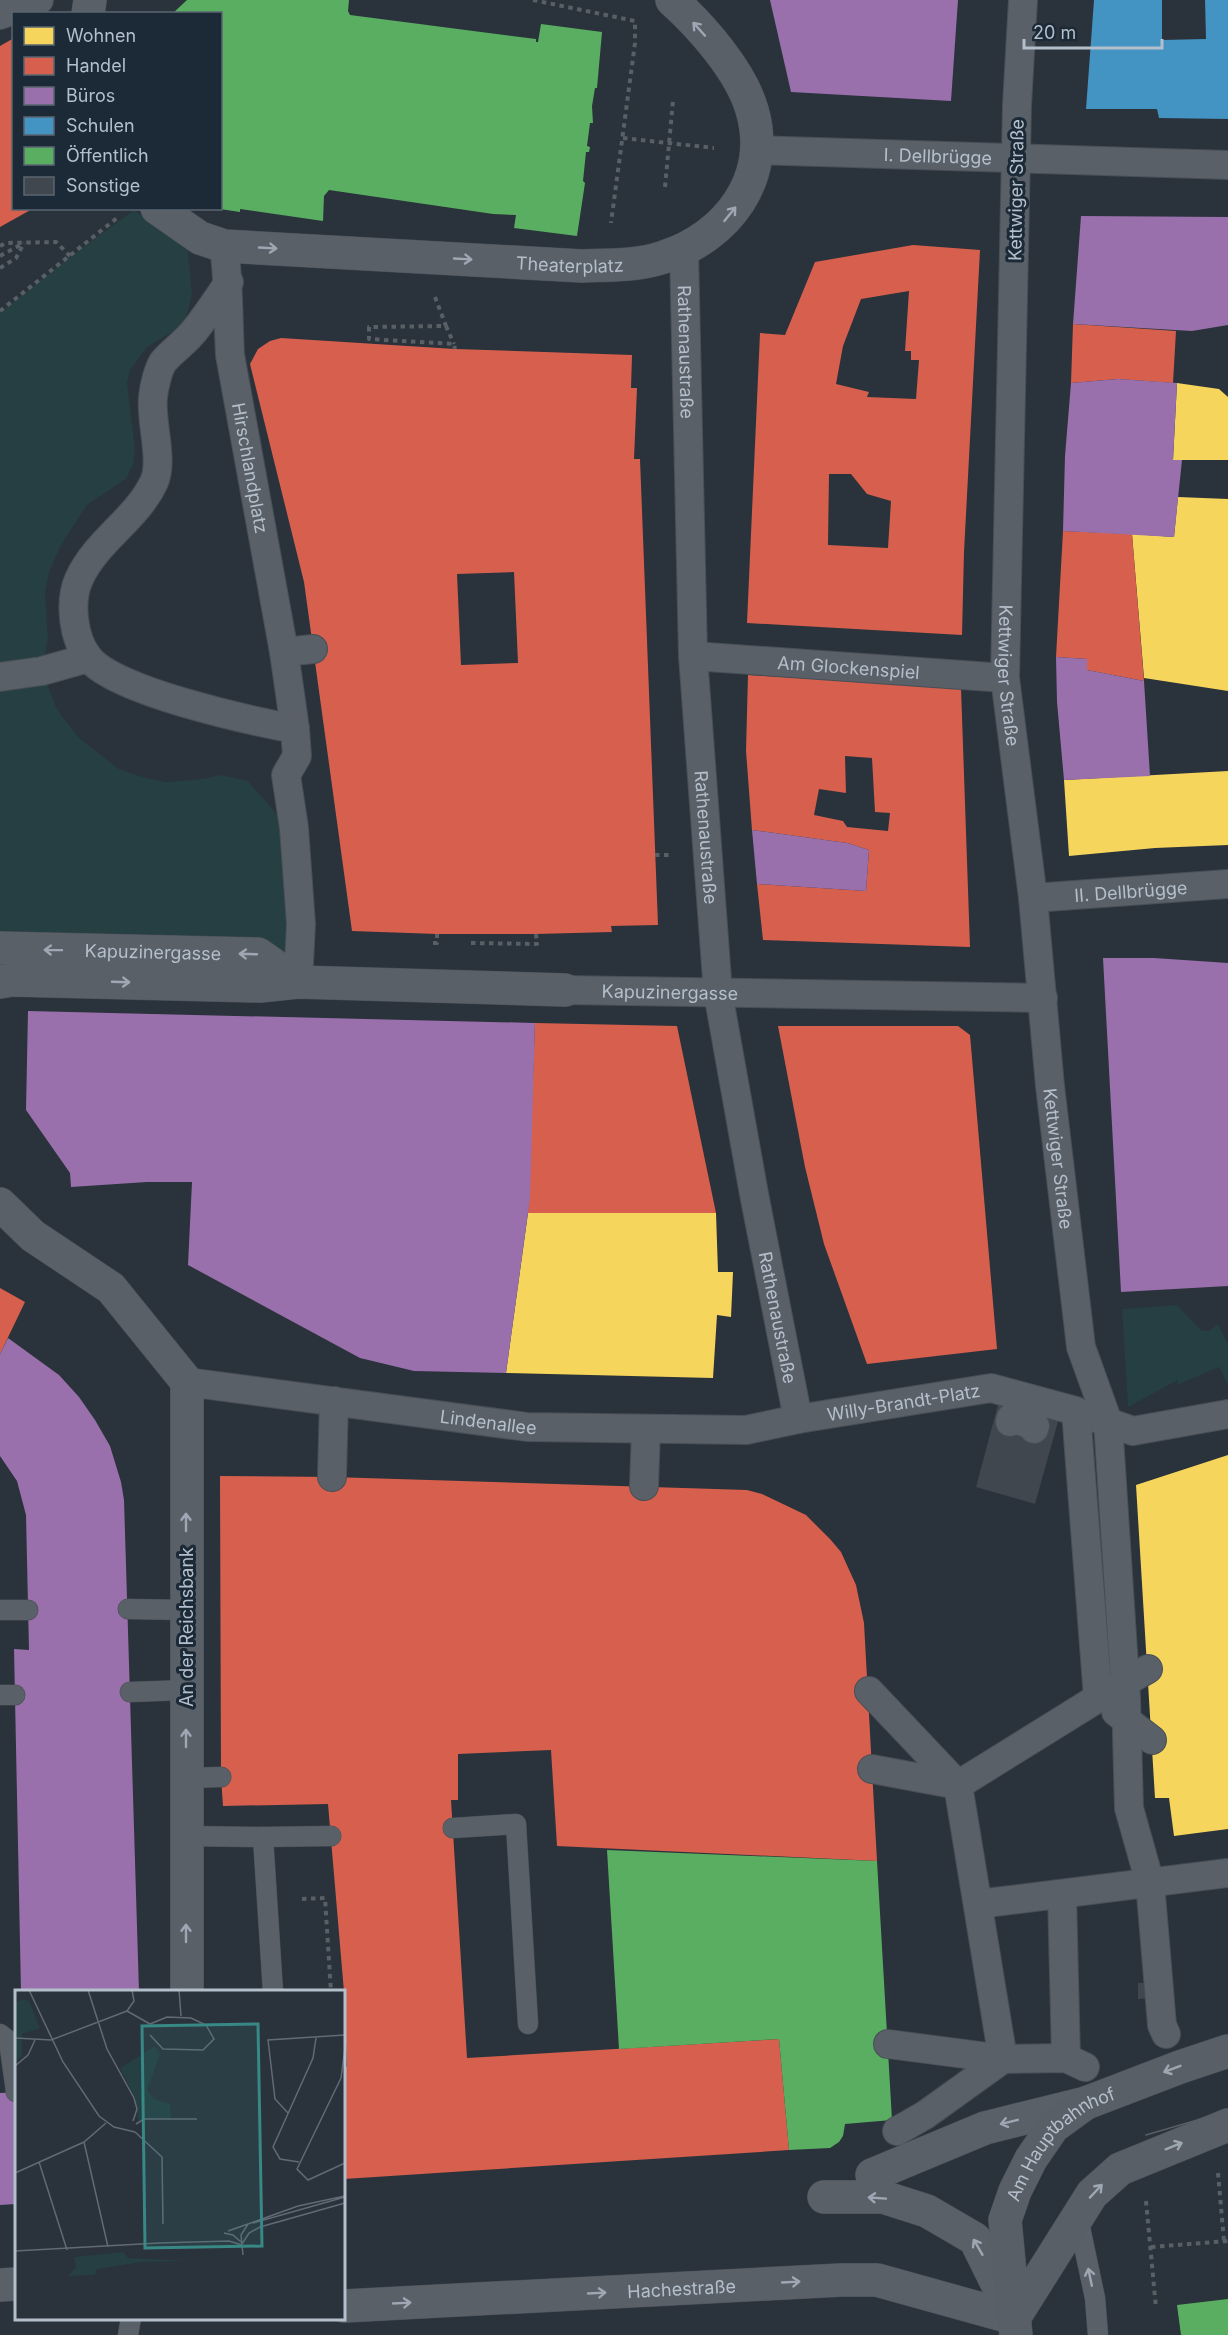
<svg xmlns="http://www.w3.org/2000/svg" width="1228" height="2335" font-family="Inter,sans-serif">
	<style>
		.green { fill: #263f42 }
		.homes { fill: #f6d55c }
		.shops { fill: #d6604d; fill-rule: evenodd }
		.offices { fill: #9970ab }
		.schools { fill: #4393c3 }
		.public { fill: #5aae61 }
		.building { fill: #41474f }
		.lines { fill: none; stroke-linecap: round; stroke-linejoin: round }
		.service-casing { stroke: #484e55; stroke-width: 21 }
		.pedestrian-casing { stroke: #484e55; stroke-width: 30 }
		.minor-casing { stroke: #484e55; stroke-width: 34 }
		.tertiary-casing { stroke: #484e55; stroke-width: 34 }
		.secondary-casing { stroke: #484e55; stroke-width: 34 }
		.path { stroke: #585f65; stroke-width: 4; stroke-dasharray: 4.5 4.5; stroke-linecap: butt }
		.service { stroke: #5a6068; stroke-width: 20 }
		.pedestrian { stroke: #5a6068; stroke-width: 28 }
		.minor { stroke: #5a6068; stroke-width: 33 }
		.tertiary { stroke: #5a6068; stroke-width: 33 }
		.secondary { stroke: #595f66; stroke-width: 33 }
		.tram { stroke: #595f66; stroke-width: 1.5 }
		.oneway { stroke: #9ea7b3 }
		.oneway2 { stroke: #9da7b2 }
		.labels { text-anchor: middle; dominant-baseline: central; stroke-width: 6; stroke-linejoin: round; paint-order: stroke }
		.street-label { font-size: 18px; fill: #b4bfcc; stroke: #1c2936 }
		.inset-road { fill: none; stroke: #616a75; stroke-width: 1.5 }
		.view { fill: #388886; fill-opacity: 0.15; stroke: #388886; stroke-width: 3 }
		.inset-edge { fill: none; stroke: #b4bfcc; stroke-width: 3 }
	</style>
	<rect width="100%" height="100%" fill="#2a323b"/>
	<!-- green -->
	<g class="green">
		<path d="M134,210l25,19 28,13 5,53 -8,30 -37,22 -17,23 -3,13 8,66 -2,16 -7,14 -39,26 -26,40 -12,27 -4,21 3,46 -6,32 14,36 8,12 15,19 40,31 23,8 24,5 37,-3 18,-4 27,6 40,46 7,151 -295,-2v-663l70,-56z"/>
		<path d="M1177,1305l25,26h7l9,-7 10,20v41l-9,-18 -42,18 1,-5 -50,27 -6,-98z"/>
	</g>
	<!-- homes -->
	<g class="homes">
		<path d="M1177,383l42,6 9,8v63h-55z"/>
		<path d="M1178,497l50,2v192l-84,-13 -12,-144 42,3z"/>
		<path d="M1228,771v74l-73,3 -86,8 -5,-76z"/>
		<path d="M528,1213h188l2,59h15l-1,23 -1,22 -14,-2 -4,63 -207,-5z"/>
		<path d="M1228,1455v374l-54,7 -5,-38h-14l-19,-313z"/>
	</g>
	<!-- shops -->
	<g class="shops">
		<path d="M14,38v170h20l-34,19v-181z"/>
		<path d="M913,245l67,5 -16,302 -2,83 -215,-12 13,-290 25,2 30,-73zM909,291l-4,60h6v9h8l-3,39 -49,-2 2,-5 -33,-8 7,-38 18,-47zM829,474h22l16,20 24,7 -3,47 -60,-3z"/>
		<path d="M1073,324l103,7 -3,52 -55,-4 -47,4z"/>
		<path d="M281,338l174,11 177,6 -1,33h6l-3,71h6l18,466 -47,1 1,6 -76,2h-99l-85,-3 -48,-349 -54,-218 8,-15 12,-8zM514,572l4,91 -57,2 -4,-91z"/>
		<path d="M1063,531l69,3 12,147 -57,-11v-11l-31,-2z"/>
		<path d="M748,675l213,13 9,259 -207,-7 -6,-56 109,7 3,-41 -22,-7 -95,-13 -6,-79zM845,756l27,2 3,54 15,1 -2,18 -41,-4 -4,-6 -29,-6 5,-26 27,4z"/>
		<path d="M535,1023l142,3 39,187h-188z"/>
		<path d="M778,1026h180l12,9 27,314 -130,15 -43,-120 -19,-77z"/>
		<path d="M0,1288l25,14 -25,52z"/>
		<path d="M220,1476l112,1 415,13 15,4 44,21 24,24 11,13 15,33 8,38 13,238 -320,-15 -6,-96 -93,4v46h-7l16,258 312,-19 10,111 -445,29v-112h3l-3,-75 -16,-188 -105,2 -2,-29z"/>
	</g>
	<!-- offices -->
	<g class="offices">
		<path d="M770,0h188l-7,101 -160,-9z"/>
		<path d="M1081,216l147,1v108l-36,6 -119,-7z"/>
		<path d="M1118,379l59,4 -4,77h9l-8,77 -111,-6 2,-75 6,-73z"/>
		<path d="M1056,657l31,2v11l57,11 6,95 -86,4 -7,-78z"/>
		<path d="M752,830l95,13 22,7 -3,41 -109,-7z"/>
		<path d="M1103,958h51l74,5v323l-107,6z"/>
		<path d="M28,1011l507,12 -5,175 -24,175 -92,-2 -54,-13 -172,-93 4,-83h-45l-76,5 -1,-14 -44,-63z"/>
		<path d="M8,1338l51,37 20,22 16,23 15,26 11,36 3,18 15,492h-118l-7,-343 15,1 -3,-135 -9,-34 -17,-25v-102z"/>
		<path d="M16,2092v112l-16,1v-112z"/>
	</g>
	<!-- schools -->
	<path class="schools" d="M1094,0h68v40l44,-1 -1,-39h23v119l-69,-1 -2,-9h-71z"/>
	<!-- public -->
	<g class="public">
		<path d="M187,0h162l-1,11 2,4 186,24v3h2l3,-18 61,8 -5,56h-2l-3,18 1,17h-3l-3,23 3,1 -1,5h-3l-3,29 2,2 -8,53 -63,-8 2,-13 -23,-1 -164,-24 -5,6 -1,25 -83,-12v3l-20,-3v-195h-48z"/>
		<path d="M607,1850l270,11 15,259 -47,4 -2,12 -4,6 -9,6 -41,2 -10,-111 -160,10z"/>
		<path d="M1228,2299v36h-47l-4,-30z"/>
	</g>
	<!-- building -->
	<g class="building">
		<path d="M999,1401l60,17 -24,86 -59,-17z"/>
		<path d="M1138,1983h8l8,15 -16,1z"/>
	</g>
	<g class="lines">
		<defs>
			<g id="service">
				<path d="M128,1609l58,1"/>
				<path d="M0,1610h28"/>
				<path d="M130,1692l56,-2"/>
				<path d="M0,1695h15"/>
				<path d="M186,1778l35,-1"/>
				<path d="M453,1828l63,-4 12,200"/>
				<path d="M186,1836l77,1 10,155"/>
				<path d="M263,1837l68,-1"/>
				<path d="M0,2034l9,7 7,51"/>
				<path d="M1078,2218l17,80 3,37"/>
				<path d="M128,2335l3,-17"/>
			</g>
			<g id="pedestrian">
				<path id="s1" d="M1023,0l-6,105 -12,573 28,220 17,188 31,261 27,75 18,275 3,111 21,75 12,142 4,9"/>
				<path d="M0,15l39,-15"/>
				<path id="s2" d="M756,150l472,15"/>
				<path id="s3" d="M224,246c5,37 4,73 6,109l54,297 11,77 2,27 -11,19 8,53 7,96 -3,58"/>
				<path id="s4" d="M684,250l9,406 25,337 36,201 44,225"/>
				<path d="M229,282c-11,16 -22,33 -34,48 -9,12 -23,21 -32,32 -5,8 -9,25 -10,35 -3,23 11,64 1,85 -17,37 -58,59 -75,97 -10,22 -6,59 9,78 24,34 164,64 207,72"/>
				<path d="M284,652l29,-3"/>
				<path id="s5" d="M693,656l312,22"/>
				<path d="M0,677l42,-6 46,-13"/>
				<path id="s6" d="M1033,898l195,-14"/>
				<path id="s7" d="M565,990l478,8"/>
				<path id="s8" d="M187,1382l340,45 219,3 52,-11 193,-31 85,23 22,287 -140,87 45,274"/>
				<path d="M1093,1417l40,14 95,-17"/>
				<path d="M1010,1422l1,-4 24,8 -1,3"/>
				<path d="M332,1477l2,-76"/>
				<path d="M644,1486l2,-57"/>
				<path d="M869,1691l89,94"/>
				<path d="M1110,1691l38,-22"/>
				<path d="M1116,1712l36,28"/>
				<path d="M872,1769l86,16"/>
				<path d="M1062,1894l4,164"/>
				<path d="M978,1904l250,-31"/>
				<path d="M888,2044l115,15 63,-1 19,9"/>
				<path d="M897,2131l28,-16 78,-56"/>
			</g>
			<g id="minor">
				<path d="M88,14l2,-14"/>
				<path id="s9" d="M157,208l43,30 24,8 358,20c28,-1 56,0 82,-9 63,-20 108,-79 88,-147 -11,-39 -51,-84 -80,-110"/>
				<path id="s10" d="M0,948l258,6 40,28"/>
				<path d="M0,982l12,-2 248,6 38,-4 267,8"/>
				<path d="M0,1204l33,32 78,52 76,94v610"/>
			</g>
			<g id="tertiary">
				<path d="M872,2175l113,-47 101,-25"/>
				<path d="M824,2197h59l44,14 48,28 38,77"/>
				<path d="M0,2285l16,-1"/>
				<path id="s11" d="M344,2306l497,-26h36l137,38"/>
			</g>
			<g id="secondary">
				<path d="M1014,2318l78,-124 28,-25 108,-44"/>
				<path id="s12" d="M1016,2335l-11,-115 10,-29 16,-32 22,-32 33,-24 94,-36 48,-16"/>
			</g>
		</defs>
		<!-- service casing -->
		<use href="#service" class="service-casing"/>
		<!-- pedestrian casing -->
		<use href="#pedestrian" class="pedestrian-casing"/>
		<!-- minor casing -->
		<use href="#minor" class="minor-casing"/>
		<!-- tertiary casing -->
		<use href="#tertiary" class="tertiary-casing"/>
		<!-- secondary casing -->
		<use href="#secondary" class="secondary-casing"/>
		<!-- path -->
		<g class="path">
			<path d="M533,0l102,21v22l-24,180"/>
			<path d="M623,138l91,10"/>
			<path d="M665,187l8,-86"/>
			<path d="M0,246l6,-3 50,-1 14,14"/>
			<path d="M0,256l24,-13"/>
			<path d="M0,268l16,-10 8,-15"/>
			<path d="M435,297l11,29 -77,1v12l85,5 1,5"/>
			<path d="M0,311l117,-93"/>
			<path d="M446,326l8,18"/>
			<path d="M655,855h14"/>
			<path d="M536,934l1,10"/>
			<path d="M433,943h4v-9"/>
			<path d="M471,943l66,1v4"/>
			<path d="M302,1899l23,-1 6,94"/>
			<path d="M1218,2173l6,68"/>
			<path d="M1146,2201l10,107"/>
			<path d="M1151,2247l77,-6"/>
		</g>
		<!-- service -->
		<use href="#service" class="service"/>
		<!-- pedestrian -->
		<use href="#pedestrian" class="pedestrian"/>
		<!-- minor -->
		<use href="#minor" class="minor"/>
		<!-- tertiary -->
		<use href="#tertiary" class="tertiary"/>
		<!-- secondary -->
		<use href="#secondary" class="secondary"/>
		<!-- tram -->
		<g class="tram">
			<path d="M1136,2089l92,-30"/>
			<path d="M1146,2135l82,-24"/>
		</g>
	</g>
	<!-- one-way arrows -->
	<defs><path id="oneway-shaft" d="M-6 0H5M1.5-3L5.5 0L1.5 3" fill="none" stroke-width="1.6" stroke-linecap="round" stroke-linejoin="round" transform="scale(1.5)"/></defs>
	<g class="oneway">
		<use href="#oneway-shaft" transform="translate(699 29) rotate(-132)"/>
		<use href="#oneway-shaft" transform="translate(730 214) rotate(-51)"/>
		<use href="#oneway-shaft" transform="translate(268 248) rotate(3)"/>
		<use href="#oneway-shaft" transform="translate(463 259) rotate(3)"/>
		<use href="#oneway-shaft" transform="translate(53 950) rotate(-179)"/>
		<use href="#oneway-shaft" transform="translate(248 954) rotate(-178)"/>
		<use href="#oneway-shaft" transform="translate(121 982) rotate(2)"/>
		<use href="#oneway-shaft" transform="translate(186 1522) rotate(-90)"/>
		<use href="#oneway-shaft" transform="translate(186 1738) rotate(-90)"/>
		<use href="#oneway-shaft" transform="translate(186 1933) rotate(-90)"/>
		<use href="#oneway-shaft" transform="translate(1009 2122) rotate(166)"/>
		<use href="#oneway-shaft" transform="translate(877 2198) rotate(-176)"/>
		<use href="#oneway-shaft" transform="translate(978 2247) rotate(-120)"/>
		<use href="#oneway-shaft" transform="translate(1090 2277) rotate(-102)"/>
		<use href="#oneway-shaft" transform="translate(791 2282) rotate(-3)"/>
		<use href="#oneway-shaft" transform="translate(597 2293) rotate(-3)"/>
		<use href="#oneway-shaft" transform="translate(402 2303) rotate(-3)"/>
	</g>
	<g class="oneway2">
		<use href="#oneway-shaft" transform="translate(1172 2069) rotate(159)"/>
		<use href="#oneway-shaft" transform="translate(1174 2146) rotate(-22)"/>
		<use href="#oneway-shaft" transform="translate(1096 2191) rotate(-47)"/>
	</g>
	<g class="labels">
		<!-- street labels -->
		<g class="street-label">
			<text stroke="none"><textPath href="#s2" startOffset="182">I. Dellbrügge</textPath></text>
			<text transform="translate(1016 190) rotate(-89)">Kettwiger Straße</text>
			<text stroke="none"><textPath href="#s9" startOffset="424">Theaterplatz</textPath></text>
			<text stroke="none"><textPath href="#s4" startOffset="102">Rathenaustraße</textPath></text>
			<text stroke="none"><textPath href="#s3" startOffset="224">Hirschlandplatz</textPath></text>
			<text stroke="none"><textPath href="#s5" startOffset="156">Am Glockenspiel</textPath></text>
			<text stroke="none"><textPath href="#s1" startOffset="676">Kettwiger Straße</textPath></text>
			<text stroke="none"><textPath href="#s4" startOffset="588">Rathenaustraße</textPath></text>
			<text stroke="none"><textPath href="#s6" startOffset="98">II. Dellbrügge</textPath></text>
			<text stroke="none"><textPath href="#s10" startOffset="153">Kapuzinergasse</textPath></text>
			<text stroke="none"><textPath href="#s7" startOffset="105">Kapuzinergasse</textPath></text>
			<text stroke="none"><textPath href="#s1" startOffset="1162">Kettwiger Straße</textPath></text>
			<text stroke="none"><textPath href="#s4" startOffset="1074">Rathenaustraße</textPath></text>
			<text stroke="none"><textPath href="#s8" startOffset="722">Willy-Brandt-Platz</textPath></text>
			<text stroke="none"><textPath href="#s8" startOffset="304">Lindenallee</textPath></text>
			<text transform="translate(186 1627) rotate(-90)">An der Reichsbank</text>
			<text stroke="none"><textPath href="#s12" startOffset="214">Am Hauptbahnhof</textPath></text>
			<text stroke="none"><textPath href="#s11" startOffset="338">Hachestraße</textPath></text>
		</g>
	</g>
	<!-- overview -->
	<g transform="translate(15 1990)">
		<rect width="330" height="330" fill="#2a323b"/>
		<path d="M8,9l6,2 11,27 -18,6v23l-7,4v-59zM140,56l5,8 -13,36 7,9 16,5 1,14 -33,3 -3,-23 -15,-30zM108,262l5,6 64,3 -51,1 -44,7 -2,6 -27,1 8,-9 -2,-10z" fill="#263f42"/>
		<path class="inset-road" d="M14,0l34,72 36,54 15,11 21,5M73,0l19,59 27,49 3,11 -4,12M164,0l2,26M112,21l23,13M112,21l7,-10 -2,-11M135,34l17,-7 24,1 15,7 8,14 -11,11 -40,-1 -13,-14M0,48l36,2 76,-29M330,58l-4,30 -44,91 11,11 37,-17M0,76l13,-11 7,-15M273,123l-13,-14 -7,-59 77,-5M121,134l8,-5h53M120,142l27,25 1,67M69,152l24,105M24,172l28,88M284,172l-19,-3 -7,-12 40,-89 3,-20M0,183l69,-31 22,-19M238,233l92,-26M213,241l20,-7M209,243l9,2 8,7M227,254l7,-11 11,-6 85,-24M0,261l144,-8 70,-2 13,4M228,265l-2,-20 7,-11 50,-18 47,-10"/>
		<path class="view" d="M243,34l4,222 -117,2 -3,-222z"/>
		<rect width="330" height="330" class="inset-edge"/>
	</g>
	<!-- legend -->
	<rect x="12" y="12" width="210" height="198" fill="#1c2936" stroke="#596572" stroke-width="1.5"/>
	<rect x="24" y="27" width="30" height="18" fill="#f6d55c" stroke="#596572" stroke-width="1.5"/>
	<text x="66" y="42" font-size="18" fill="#b4bfcc">Wohnen</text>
	<rect x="24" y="57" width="30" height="18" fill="#d6604d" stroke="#596572" stroke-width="1.5"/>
	<text x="66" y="72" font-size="18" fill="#b4bfcc">Handel</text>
	<rect x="24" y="87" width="30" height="18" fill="#9970ab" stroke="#596572" stroke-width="1.5"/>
	<text x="66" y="102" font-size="18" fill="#b4bfcc">Büros</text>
	<rect x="24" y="117" width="30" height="18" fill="#4393c3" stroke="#596572" stroke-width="1.5"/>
	<text x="66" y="132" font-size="18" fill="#b4bfcc">Schulen</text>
	<rect x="24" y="147" width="30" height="18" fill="#5aae61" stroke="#596572" stroke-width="1.5"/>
	<text x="66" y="162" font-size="18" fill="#b4bfcc">Öffentlich</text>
	<rect x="24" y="177" width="30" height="18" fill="#41474f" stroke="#596572" stroke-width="1.5"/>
	<text x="66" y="192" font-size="18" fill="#b4bfcc">Sonstige</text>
	<!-- scale -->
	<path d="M1024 39v9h138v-9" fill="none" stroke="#b4bfcc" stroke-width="3"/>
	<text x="1033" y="39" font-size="18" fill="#b4bfcc" stroke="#1c2936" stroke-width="4.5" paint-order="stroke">20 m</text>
</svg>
